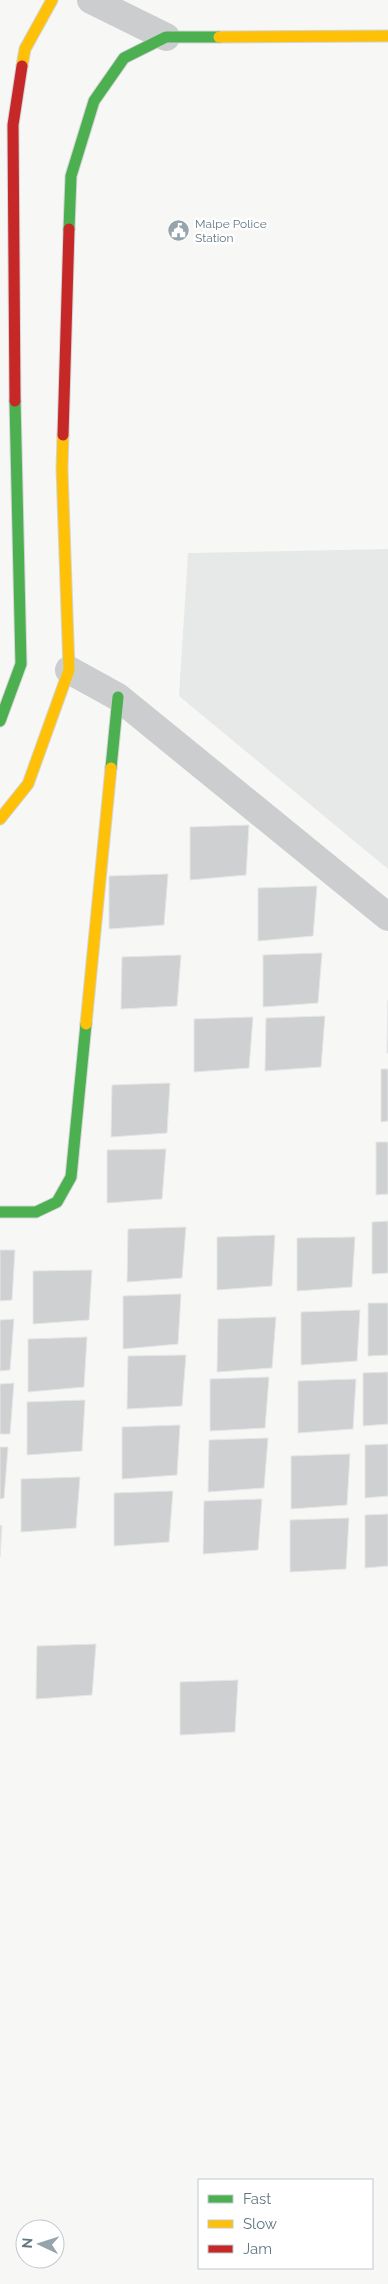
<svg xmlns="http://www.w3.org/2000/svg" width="388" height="2284" font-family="Raleway,sans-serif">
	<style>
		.built { fill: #e7e9e8 }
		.building { fill: #ced0d1; stroke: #e6e6e6 }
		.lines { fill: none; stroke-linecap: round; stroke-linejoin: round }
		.fast-casing { stroke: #d4d5d6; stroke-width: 13 }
		.slow-casing { stroke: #d4d5d6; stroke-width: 13 }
		.jam-casing { stroke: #d4d5d6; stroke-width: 13 }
		.street { stroke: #cccdce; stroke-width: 28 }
		.fast { stroke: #4caf50; stroke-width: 11 }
		.slow { stroke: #ffc107; stroke-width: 11 }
		.jam { stroke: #c62828; stroke-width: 11 }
		.labels { text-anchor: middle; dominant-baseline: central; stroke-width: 5; stroke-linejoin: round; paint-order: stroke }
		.poi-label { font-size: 12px; fill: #627782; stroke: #fff; text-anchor: start }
	</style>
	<rect width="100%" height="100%" fill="#f7f7f6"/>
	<!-- built -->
	<path class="built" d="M388,549v320l-209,-173 9,-143z"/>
	<!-- building -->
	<g class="building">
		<path d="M249,825l-3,50 -56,5v-53z"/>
		<path d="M168,874l-4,51 -55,4v-53z"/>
		<path d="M317,886l-4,50 -55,5v-53z"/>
		<path d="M322,953l-4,50 -55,4v-52z"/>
		<path d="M181,955l-4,51 -56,3 1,-52z"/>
		<path d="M388,1000v53h-1z"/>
		<path d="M325,1016l-4,51 -56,4 1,-53z"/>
		<path d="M253,1017l-4,51 -55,4v-53z"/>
		<path d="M381,1069h7v52l-7,1z"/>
		<path d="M170,1083l-3,50 -56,4 1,-52z"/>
		<path d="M376,1142h12v52l-12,1z"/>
		<path d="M166,1149l-4,50 -55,4v-53z"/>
		<path d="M388,1221v52l-16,1v-52z"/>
		<path d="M186,1227l-4,51 -55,4 1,-53z"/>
		<path d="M275,1235l-3,51 -55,4v-53z"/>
		<path d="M355,1237l-3,50 -55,4v-53z"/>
		<path d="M0,1250h15l-3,50 -12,1z"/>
		<path d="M92,1270l-3,50 -56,4v-53z"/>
		<path d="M181,1294l-3,50 -55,5v-53z"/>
		<path d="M368,1303h20v52l-20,1z"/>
		<path d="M360,1310l-3,51 -56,4v-53z"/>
		<path d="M276,1317l-4,51 -55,4 1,-53z"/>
		<path d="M14,1319l-4,51 -10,1v-51z"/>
		<path d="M87,1337l-3,50 -56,5v-53z"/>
		<path d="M186,1355l-4,51 -55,3 1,-53z"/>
		<path d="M388,1372v52l-25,2v-53z"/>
		<path d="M269,1377l-4,51 -55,3v-52z"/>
		<path d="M356,1379l-3,50 -55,4v-52z"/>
		<path d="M14,1383l-4,51h-10v-50z"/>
		<path d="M85,1400l-3,51 -55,4v-53z"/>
		<path d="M180,1425l-3,50 -55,4v-52z"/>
		<path d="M268,1438l-4,50 -56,4 1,-52z"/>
		<path d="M388,1444v52l-23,2v-53z"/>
		<path d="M0,1447h8l-4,51 -4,1z"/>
		<path d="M350,1454l-3,51 -56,4v-53z"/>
		<path d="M80,1477l-4,51 -55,4v-53z"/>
		<path d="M173,1491l-4,51 -55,4v-53z"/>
		<path d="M262,1499l-4,51 -55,4 1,-53z"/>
		<path d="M388,1514v52l-23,2v-53z"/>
		<path d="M349,1518l-3,51 -56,3v-52z"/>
		<path d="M2,1525l-2,32v-31z"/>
		<path d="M96,1644l-4,51 -56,4 1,-53z"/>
		<path d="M238,1680l-3,52 -55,3v-53z"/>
	</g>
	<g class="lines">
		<defs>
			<g id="fast">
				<path d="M69,229l2,-53 23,-75 30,-43 42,-21h53"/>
				<path d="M0,721l21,-57 -6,-263"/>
				<path d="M111,768l7,-71"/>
				<path d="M0,1212h36l21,-10 14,-25 15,-153"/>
			</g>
			<g id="slow">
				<path d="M219,37l169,-1"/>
				<path d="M22,66l3,-17 27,-49"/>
				<path d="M0,819l28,-35 41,-114 -7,-201 1,-34"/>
				<path d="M86,1024l25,-256"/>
			</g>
			<g id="jam">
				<path d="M15,401l-2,-276 9,-59"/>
				<path d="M63,435l6,-206"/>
			</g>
		</defs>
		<!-- fast casing -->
		<use href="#fast" class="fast-casing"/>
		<!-- slow casing -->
		<use href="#slow" class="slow-casing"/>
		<!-- jam casing -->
		<use href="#jam" class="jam-casing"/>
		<!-- street -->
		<g class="street">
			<path d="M91,0l75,37"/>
			<path d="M69,670l49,27 270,220"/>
		</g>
		<!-- fast -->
		<use href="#fast" class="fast"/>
		<!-- slow -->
		<use href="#slow" class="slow"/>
		<!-- jam -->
		<use href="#jam" class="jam"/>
	</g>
	<!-- icons -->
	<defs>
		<symbol id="civic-disc" viewBox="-11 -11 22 22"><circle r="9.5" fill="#96a4ab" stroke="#fff"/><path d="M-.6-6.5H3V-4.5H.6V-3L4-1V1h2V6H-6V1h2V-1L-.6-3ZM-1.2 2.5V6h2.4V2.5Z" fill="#fff"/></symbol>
	</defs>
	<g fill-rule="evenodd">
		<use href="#civic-disc" x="166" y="218" width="25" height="25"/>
	</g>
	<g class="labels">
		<!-- poi labels -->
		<g class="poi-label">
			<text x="195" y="224">Malpe Police<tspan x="195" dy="14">Station</tspan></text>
		</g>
	</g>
	<!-- legend -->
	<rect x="198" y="2179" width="175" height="90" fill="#ffffff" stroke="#c0c9cd"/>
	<rect x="208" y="2195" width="25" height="8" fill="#4caf50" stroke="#c0c9cd"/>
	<text x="243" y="2204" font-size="15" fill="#627782">Fast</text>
	<rect x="208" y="2220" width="25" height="8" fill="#ffc107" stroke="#c0c9cd"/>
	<text x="243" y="2229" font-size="15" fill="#627782">Slow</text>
	<rect x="208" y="2245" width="25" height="8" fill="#c62828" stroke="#c0c9cd"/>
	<text x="243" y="2254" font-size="15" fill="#627782">Jam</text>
	<!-- north arrow -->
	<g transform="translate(40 2244) rotate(274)"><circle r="24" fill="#ffffff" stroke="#c0c9cd"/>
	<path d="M0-4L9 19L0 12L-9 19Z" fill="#96a4ab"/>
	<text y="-8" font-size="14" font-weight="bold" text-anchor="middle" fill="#627782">N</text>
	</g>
</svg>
